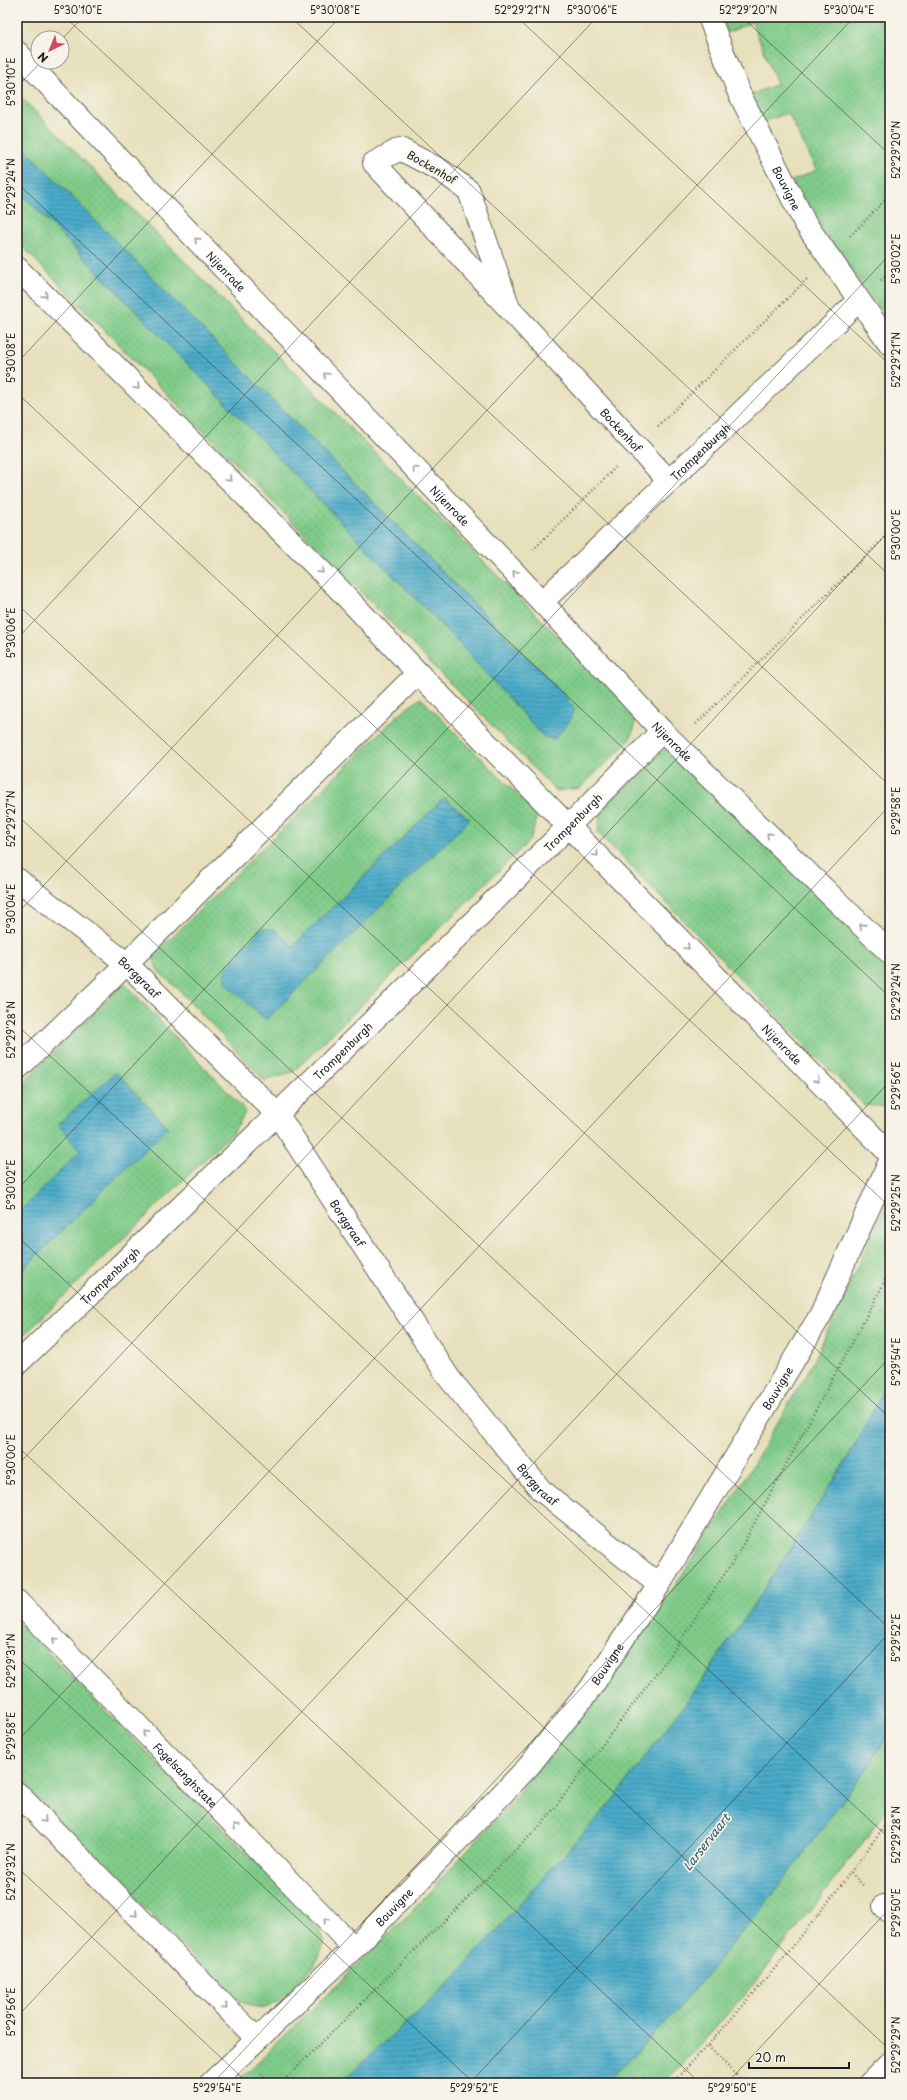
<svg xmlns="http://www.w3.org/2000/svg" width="907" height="2100" font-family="'Playpen Sans',sans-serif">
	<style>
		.grass { fill: url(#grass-dots); stroke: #4e7452; fill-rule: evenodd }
		.water { fill: url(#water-rules); stroke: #326472 }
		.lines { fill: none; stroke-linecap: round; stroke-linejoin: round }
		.minor-casing { stroke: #636154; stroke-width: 24 }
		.path { stroke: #636154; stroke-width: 2.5; stroke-dasharray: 1 3; stroke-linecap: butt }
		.minor { stroke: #fff; stroke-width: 22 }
		.oneway { stroke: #999 }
		.ticks { fill: none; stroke: #1c1c1c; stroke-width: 1; stroke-opacity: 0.45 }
		.labels { text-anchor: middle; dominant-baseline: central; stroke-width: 3.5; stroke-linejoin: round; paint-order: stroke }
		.street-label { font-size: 11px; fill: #1c1c1c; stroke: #f7f3e8 }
		.water-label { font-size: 12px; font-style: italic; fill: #305c6a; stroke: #f7f3e8 }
		.neatline { fill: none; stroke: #1c1c1c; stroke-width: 1.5 }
		.ticks-label { font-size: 10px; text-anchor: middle; fill: #1c1c1c }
	</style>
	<defs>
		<pattern id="grass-dots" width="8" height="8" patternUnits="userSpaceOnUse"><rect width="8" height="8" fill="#7fcb89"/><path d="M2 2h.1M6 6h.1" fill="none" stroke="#6dae76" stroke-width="1.8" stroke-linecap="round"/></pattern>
		<pattern id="water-rules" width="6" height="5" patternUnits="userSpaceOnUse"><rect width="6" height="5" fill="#49abc9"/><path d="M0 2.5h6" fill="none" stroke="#3c8aa2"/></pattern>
	</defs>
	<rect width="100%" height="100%" fill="#f7f3e8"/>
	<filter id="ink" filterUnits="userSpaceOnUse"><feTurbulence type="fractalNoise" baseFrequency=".025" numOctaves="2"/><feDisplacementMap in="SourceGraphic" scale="8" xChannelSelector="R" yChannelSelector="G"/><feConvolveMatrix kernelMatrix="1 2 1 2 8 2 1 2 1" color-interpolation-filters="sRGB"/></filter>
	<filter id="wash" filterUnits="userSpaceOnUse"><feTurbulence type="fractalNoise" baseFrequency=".012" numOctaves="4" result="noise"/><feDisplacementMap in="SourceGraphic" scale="16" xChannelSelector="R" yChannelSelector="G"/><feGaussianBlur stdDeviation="0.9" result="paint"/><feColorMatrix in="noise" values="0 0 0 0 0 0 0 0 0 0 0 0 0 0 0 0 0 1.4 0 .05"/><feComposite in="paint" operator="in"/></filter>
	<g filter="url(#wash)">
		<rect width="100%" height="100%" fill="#e7e0bc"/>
		<!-- grass -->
		<g class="grass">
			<path d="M723,17h167v305l-58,-77 -40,-64 24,-11 -28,-57 -25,9 -13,-27 27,-11 -25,-62 -25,11z"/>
			<path d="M17,93l618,621 -1,15 -5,12 -49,47 -24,3 -539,-550v-52l438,450 89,98 11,2 10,-43 -548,-555z"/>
			<path d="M421,698l115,115v9l-6,18 -237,232 -28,9 -86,-91 -22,-20 -4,-14 246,-242zM444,798l25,21 -202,200 7,-90 19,17z"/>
			<path d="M667,746l223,222v139l-26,-2 -266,-272 3,-23z"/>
			<path d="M124,983l122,128 -11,19 -218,212v-67l151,-148 -52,-55 -57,52 21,27 -63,63v-126z"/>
			<path d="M890,1195v183l-41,78 -83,131 -73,106 -79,106 -161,180 -113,104h-104l177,-173 97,-107 104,-131 82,-117 46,-72 71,-120z"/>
			<path d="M17,1621l289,292c5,7 16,17 17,25 1,9 -3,18 -8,26 -7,10 -38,42 -50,44 -11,2 -25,-7 -34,-12l-214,-218z"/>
			<path d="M890,1732v75l-133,173 -52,60 -42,43h-57l64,-65 97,-116 103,-138z"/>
		</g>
		<!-- water -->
		<g class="water">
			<path d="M17,141l548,555 9,13 -6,14 -13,16 -11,-2 -89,-98 -438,-450z"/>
			<path d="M444,798l26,21 -204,201 -40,-37 -1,-13 36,-41h13l19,17z"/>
			<path d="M116,1072l52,55 -151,148v-61l63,-63 -22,-27z"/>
			<path d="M890,1378v354l-20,32 -103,138 -97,116 -64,65h-266l113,-104 161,-180 79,-106 73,-106 83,-131z"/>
		</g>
	</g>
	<g filter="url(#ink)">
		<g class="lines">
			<defs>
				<g id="minor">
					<path id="s1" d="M709,17l30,76 66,130 85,121"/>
					<path id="s2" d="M17,52l496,519 149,160 228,222"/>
					<path id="s3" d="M17,268l322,321 79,84 472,481"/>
					<path id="s4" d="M509,308l-40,-117 -27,-20 -42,-22 -26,14 295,318"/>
					<path id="s5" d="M542,602l316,-301"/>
					<path id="s6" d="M17,879l109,84 152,152 171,263 92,112 118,95"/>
					<path d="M17,1069l89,-85 312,-311"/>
					<path id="s7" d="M17,1364c218,-208 435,-417 645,-633"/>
					<path id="s8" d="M17,1601l337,347"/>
					<path d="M17,1793l240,246"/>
					<path d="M884,1906l6,6"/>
					<path id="s9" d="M211,2083l143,-135 175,-182 61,-77 69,-104 161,-269 70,-155"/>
					<path d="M870,2083l20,-20"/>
				</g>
			</defs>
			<!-- minor casing -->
			<use href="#minor" class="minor-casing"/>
			<!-- path -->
			<g class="path">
				<path d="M850,236l40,-41"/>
				<path d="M881,280l9,-8"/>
				<path d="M658,426l150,-148"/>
				<path d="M533,550l84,-84"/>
				<path d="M696,724l194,-192"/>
				<path d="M851,1873l13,13"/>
				<path d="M708,2046l36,37"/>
				<path d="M261,2074l9,9"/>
				<path d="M281,2083l262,-260 129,-170 64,-96 143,-264 11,-24"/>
				<path d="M672,2083c79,-82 152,-171 218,-265"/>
			</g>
			<!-- minor -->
			<use href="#minor" class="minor"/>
		</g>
		<!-- one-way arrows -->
		<defs><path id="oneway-chevron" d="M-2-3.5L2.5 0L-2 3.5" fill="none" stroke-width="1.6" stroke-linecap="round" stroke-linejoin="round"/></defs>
		<g class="oneway">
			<use href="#oneway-chevron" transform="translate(197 240) rotate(-134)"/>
			<use href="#oneway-chevron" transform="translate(45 295) rotate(45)"/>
			<use href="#oneway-chevron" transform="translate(326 375) rotate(-134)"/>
			<use href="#oneway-chevron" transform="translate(137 387) rotate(45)"/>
			<use href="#oneway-chevron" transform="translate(415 469) rotate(-134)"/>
			<use href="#oneway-chevron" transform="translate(229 479) rotate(45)"/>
			<use href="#oneway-chevron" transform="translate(321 571) rotate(45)"/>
			<use href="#oneway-chevron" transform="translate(515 573) rotate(-133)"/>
			<use href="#oneway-chevron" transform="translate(769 835) rotate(-136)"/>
			<use href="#oneway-chevron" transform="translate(596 854) rotate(46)"/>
			<use href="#oneway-chevron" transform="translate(862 926) rotate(-136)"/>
			<use href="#oneway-chevron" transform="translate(687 947) rotate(46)"/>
			<use href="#oneway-chevron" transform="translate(817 1080) rotate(46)"/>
			<use href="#oneway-chevron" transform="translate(55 1640) rotate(-134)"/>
			<use href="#oneway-chevron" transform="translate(145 1733) rotate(-134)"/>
			<use href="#oneway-chevron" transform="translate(44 1820) rotate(46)"/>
			<use href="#oneway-chevron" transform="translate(236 1826) rotate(-134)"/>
			<use href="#oneway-chevron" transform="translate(135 1914) rotate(46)"/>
			<use href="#oneway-chevron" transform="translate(326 1920) rotate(-134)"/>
			<use href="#oneway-chevron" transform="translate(225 2007) rotate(46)"/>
		</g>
	</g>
	<!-- ticks -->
	<path class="ticks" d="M65,17l825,769M291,17l599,559M517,17l373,348M742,17l148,138M62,39l21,-22M17,87l24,-25M17,183l873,814M17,363l323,-346M17,393l873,814M17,604l873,814M17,639l580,-622M17,815l873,814M17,914l837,-897M17,1025l873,814M17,1190l873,-936M17,1236l873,814M17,1446l683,637M17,1466l873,-936M17,1657l457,426M17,1742l873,-937M17,1867l231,216M17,2017l873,-936M17,2078l5,5M213,2083l677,-726M470,2083l420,-451M727,2083l163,-175"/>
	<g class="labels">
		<!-- street labels -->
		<g class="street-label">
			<text transform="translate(432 167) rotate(30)">Bockenhof</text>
			<text stroke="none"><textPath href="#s1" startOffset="188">Bouvigne</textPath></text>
			<text stroke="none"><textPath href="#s2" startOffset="303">Nijenrode</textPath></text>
			<text stroke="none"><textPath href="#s4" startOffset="598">Bockenhof</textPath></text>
			<text stroke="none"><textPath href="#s5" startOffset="218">Trompenburgh</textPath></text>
			<text stroke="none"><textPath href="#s2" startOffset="627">Nijenrode</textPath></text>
			<text stroke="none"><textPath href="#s2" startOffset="951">Nijenrode</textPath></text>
			<text stroke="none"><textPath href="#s7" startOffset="776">Trompenburgh</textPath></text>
			<text stroke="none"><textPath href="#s6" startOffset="157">Borggraaf</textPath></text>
			<text stroke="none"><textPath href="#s3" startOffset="1090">Nijenrode</textPath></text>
			<text stroke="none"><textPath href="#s7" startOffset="452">Trompenburgh</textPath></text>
			<text stroke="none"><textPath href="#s6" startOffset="481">Borggraaf</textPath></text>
			<text stroke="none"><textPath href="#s7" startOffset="128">Trompenburgh</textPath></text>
			<text stroke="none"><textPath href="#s9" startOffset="902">Bouvigne</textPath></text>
			<text stroke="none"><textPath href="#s6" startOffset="805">Borggraaf</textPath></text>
			<text stroke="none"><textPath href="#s9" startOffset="578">Bouvigne</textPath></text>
			<text stroke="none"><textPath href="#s8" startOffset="242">Fogelsanghstate</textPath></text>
			<text stroke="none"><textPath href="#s9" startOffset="254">Bouvigne</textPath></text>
		</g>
		<!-- water labels -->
		<g class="water-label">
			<text transform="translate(706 1842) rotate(-52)">Larservaart</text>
		</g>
	</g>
	<!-- margin -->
	<rect width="907" height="2100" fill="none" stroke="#f7f3e8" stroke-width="44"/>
	<!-- north arrow -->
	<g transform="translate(50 50) rotate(223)"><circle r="19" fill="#f7f3e8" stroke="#9f9d96"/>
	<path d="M0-3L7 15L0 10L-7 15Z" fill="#d1495b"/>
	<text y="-6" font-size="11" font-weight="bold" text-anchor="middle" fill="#1c1c1c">N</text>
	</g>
	<!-- scale -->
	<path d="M749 2062v6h100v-6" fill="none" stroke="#1c1c1c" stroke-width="2"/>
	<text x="755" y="2062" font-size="12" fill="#1c1c1c" stroke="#f7f3e8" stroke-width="3" paint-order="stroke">20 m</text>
	<rect x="22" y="22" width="863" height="2056" class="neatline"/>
	<g class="ticks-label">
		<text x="78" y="14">5°30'10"E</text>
		<text x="335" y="14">5°30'08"E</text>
		<text x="522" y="14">52°29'21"N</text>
		<text x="592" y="14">5°30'06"E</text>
		<text x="748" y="14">52°29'20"N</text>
		<text x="849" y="14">5°30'04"E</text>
		<text transform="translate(11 82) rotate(-90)" y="4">5°30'10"E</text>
		<text transform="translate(896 150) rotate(-90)" y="4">52°29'20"N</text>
		<text transform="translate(11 187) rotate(-90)" y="4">52°29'24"N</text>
		<text transform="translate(896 259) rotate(-90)" y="4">5°30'02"E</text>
		<text transform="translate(11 358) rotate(-90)" y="4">5°30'08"E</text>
		<text transform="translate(896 360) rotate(-90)" y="4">52°29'21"N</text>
		<text transform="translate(896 535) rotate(-90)" y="4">5°30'00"E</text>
		<text transform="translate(11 633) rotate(-90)" y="4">5°30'06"E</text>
		<text transform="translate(896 811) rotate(-90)" y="4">5°29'58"E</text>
		<text transform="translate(11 819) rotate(-90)" y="4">52°29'27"N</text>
		<text transform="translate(11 909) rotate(-90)" y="4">5°30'04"E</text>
		<text transform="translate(896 992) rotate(-90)" y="4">52°29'24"N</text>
		<text transform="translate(11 1030) rotate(-90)" y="4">52°29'28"N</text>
		<text transform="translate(896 1086) rotate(-90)" y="4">5°29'56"E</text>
		<text transform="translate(11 1185) rotate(-90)" y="4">5°30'02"E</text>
		<text transform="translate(896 1203) rotate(-90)" y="4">52°29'25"N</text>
		<text transform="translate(896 1362) rotate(-90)" y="4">5°29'54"E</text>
		<text transform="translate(11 1460) rotate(-90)" y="4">5°30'00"E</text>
		<text transform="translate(896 1638) rotate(-90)" y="4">5°29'52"E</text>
		<text transform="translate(11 1661) rotate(-90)" y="4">52°29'31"N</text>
		<text transform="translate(11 1736) rotate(-90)" y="4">5°29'58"E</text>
		<text transform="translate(896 1835) rotate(-90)" y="4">52°29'28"N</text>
		<text transform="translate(11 1872) rotate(-90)" y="4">52°29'32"N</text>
		<text transform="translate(896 1913) rotate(-90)" y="4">5°29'50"E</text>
		<text transform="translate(11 2012) rotate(-90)" y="4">5°29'56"E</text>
		<text transform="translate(896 2045) rotate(-90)" y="4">52°29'29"N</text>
		<text x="217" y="2092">5°29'54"E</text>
		<text x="474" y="2092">5°29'52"E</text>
		<text x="732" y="2092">5°29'50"E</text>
	</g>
</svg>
